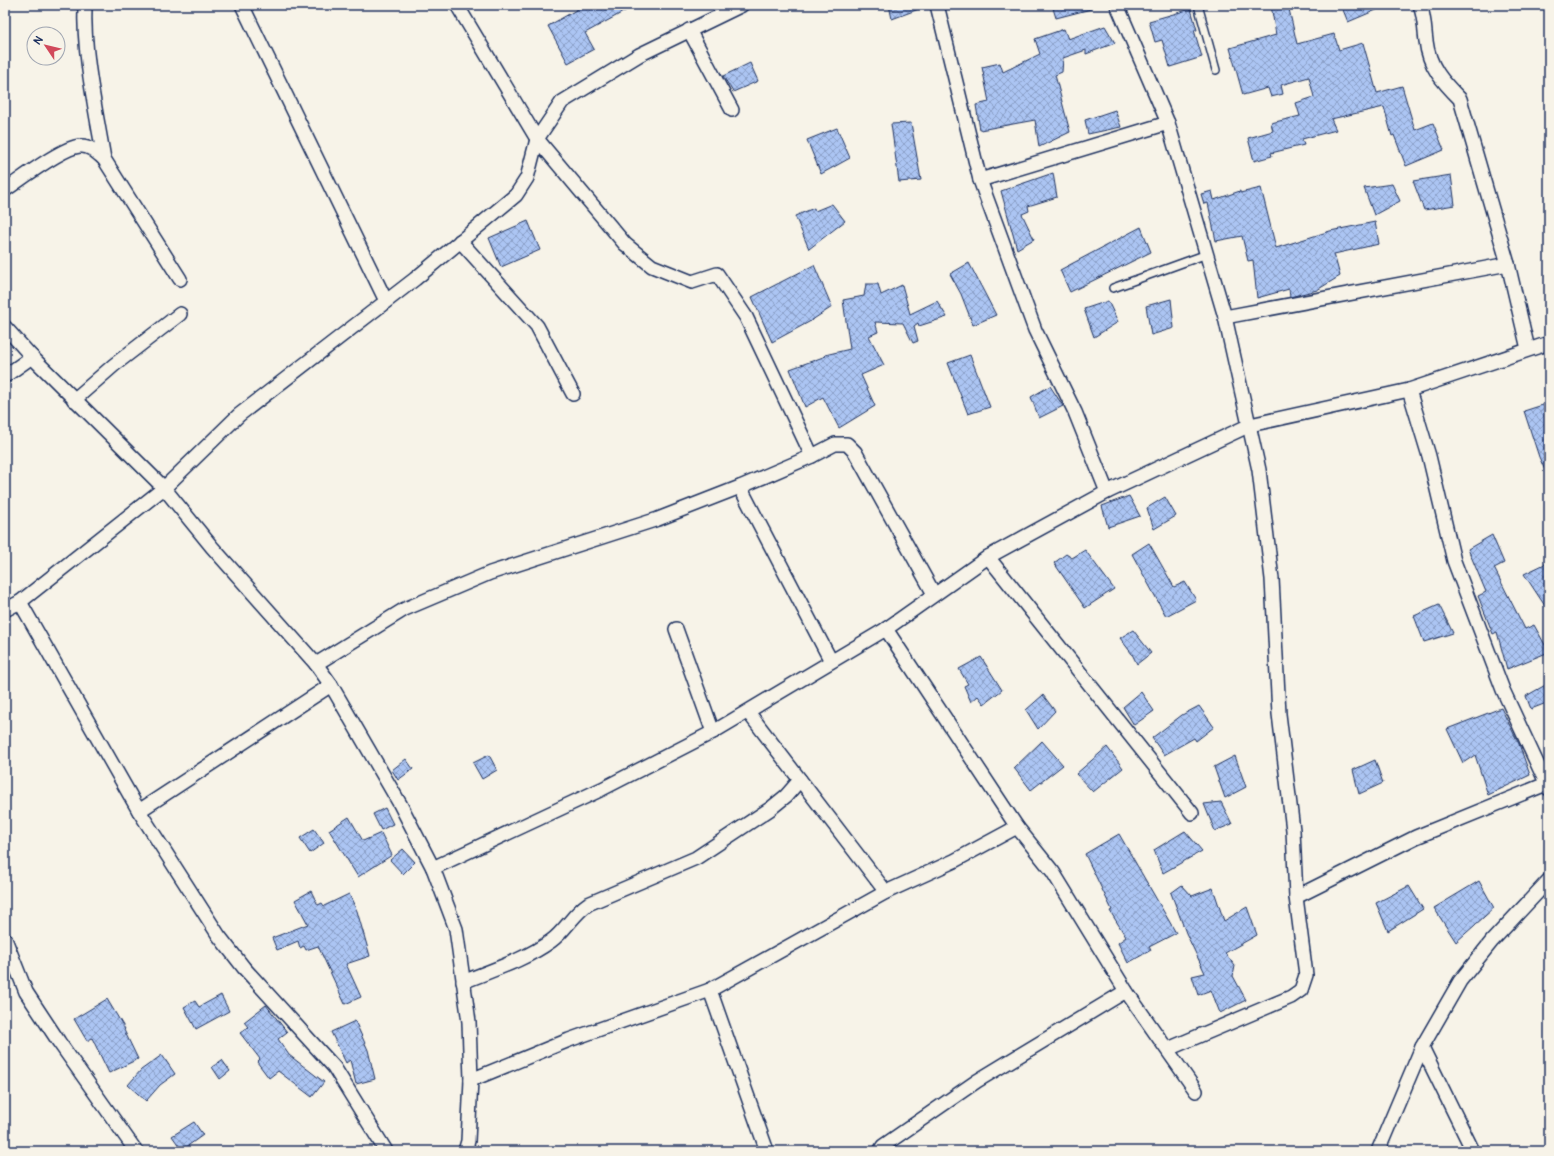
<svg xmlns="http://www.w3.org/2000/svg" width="1554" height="1156" font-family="Pangolin,sans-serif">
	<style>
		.building { fill: url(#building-cross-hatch); stroke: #1b2f5e }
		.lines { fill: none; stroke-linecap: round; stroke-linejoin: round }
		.service-casing { stroke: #1b2f5e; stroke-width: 10 }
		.minor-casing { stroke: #1b2f5e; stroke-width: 16 }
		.service { stroke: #f7f3e8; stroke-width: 7 }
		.minor { stroke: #f7f3e8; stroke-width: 13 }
	</style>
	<defs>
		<pattern id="building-cross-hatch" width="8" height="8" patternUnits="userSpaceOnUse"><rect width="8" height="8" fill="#acc5f3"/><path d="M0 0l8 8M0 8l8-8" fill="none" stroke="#8ba0c8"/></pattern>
	</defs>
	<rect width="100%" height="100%" fill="#f7f3e8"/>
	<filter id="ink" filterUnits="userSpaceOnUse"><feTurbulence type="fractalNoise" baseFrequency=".025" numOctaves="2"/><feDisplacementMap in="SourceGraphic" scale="8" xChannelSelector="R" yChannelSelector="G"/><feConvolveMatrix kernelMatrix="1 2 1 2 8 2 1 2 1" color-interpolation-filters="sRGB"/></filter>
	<g filter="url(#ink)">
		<!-- building -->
		<g class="building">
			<path d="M585,5h51l-51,28 9,16 -26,14 -20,-37z"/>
			<path d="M889,5h38v1l-35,13z"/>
			<path d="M1052,5h38l1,4 -35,9z"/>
			<path d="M1271,5h17l9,39 37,-10 5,16 24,-7 14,50 25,-7 13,44 18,-7 11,27 -38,16 -12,-31 -2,1 -8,-29 -53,12 5,11 -34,9 2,6 -33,8 1,3 -18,5 -6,-23 25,-7 -2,-8 29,-7 -4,-13 18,-6 -5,-20 -28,8 2,9 -12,3 -3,-9 -25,7 -13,-47 46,-13z"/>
			<path d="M1341,5h47l-40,17z"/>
			<path d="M1191,9l6,21h-3l8,27 -32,10 -8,-27 -7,2 -6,-21z"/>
			<path d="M1105,26l10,17 -29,11v-4l-23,8 -1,14 -7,3 15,57 -31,15 -4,-27 -55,10 -4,-25 13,-3 -7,-35 18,-4 3,9 37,-18 -5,-15 29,-10 4,10z"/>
			<path d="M750,63l8,18 -25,11 -10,-16z"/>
			<path d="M1115,110l6,17 -33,7 -3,-14z"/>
			<path d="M911,123l10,57 -22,2 -8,-58z"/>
			<path d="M837,128l13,30 -29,16 -14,-34z"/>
			<path d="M1053,173l4,24 -29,9 1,5 -7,3 12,25 -17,10 -16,-58z"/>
			<path d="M1451,175l4,30 -31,5 -11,-29z"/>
			<path d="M1392,184l8,17 -26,14 -10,-27z"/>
			<path d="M1261,188l15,60 54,-17 45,-9 4,22 -45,10 6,22 -23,14 -27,7 -1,-8 -32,9 -4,-38 -5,1 -6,-25 -26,5 -8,-38 -4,1 -3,-10 11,-3 2,9 26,-9v2z"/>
			<path d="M832,204l13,17 -36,28 -14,-33 19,-8 1,3z"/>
			<path d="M528,221l12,29 -39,17 -12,-29z"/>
			<path d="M1141,227l10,25 -81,40 -10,-22z"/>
			<path d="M969,263l27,52 -23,10 -12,-31 -11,-20z"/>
			<path d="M814,265l18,42 -23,15 -37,20 -20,-45z"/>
			<path d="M866,284h12l3,11 21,-10 8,29 27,-13 10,16 -28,9 -1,-3 -4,3 4,15 -5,2 -10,-20 -28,-1 3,10 -9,4 15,29 -23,10 14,31 -36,22 -16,-31 -18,10 -15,-38 36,-13 -1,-1 25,-6 -7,-49 21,-4z"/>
			<path d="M1171,299l3,29 -23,7 -5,-29z"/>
			<path d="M1108,301l10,21 -24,15 -10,-28z"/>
			<path d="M970,355l20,52 -22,7 -20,-51z"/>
			<path d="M1050,386l13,20 -24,12 -8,-21z"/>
			<path d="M1549,403v76l-10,-22 -15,-46z"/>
			<path d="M1129,496l11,20 -32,11 -6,-21z"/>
			<path d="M1165,497l11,19 -22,13 -7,-21z"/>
			<path d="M1492,535l12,28 -10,5 31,61 9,-4 15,27 -42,17 -10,-37 -4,2 -15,-38 8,-4 -18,-43z"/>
			<path d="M1149,543l25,44 11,-5 11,18 -30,16 -34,-62z"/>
			<path d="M1085,550l29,39 -29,19 -31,-45 12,-9 6,4z"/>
			<path d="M1549,562v50l-25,-38z"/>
			<path d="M1439,605l14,28 -29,9 -10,-26z"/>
			<path d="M1133,630l18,23 -14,11 -5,-10 -12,-16z"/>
			<path d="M981,657l21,33 -18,14 -6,-8 -7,6 -7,-16 4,-2 -9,-15z"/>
			<path d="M1549,683v19l-18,7 -5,-13z"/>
			<path d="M1141,692l13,19 -20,14 -11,-18z"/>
			<path d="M1043,695l12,16 -17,18 -12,-19z"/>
			<path d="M1199,706l15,21 -18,14 -2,-3 -30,17 -12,-17 30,-23z"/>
			<path d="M1501,708l18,36 11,31 -42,20 -13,-40 -12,8 -16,-34z"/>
			<path d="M1042,741l21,24 -32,25 -17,-22z"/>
			<path d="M1107,747l16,21 -30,24 -17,-18z"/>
			<path d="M489,755l8,15 -15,9 -9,-16z"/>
			<path d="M1235,756l11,31 -21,11 -11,-31z"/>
			<path d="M406,759l7,10 -15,11 -6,-10z"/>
			<path d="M1375,760l8,23 -24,11 -6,-24z"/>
			<path d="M1221,802l11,22 -17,7 -11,-27z"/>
			<path d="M385,808l8,16 -12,6 -8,-16z"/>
			<path d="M349,817l14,24 18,-8 11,22 -34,22 -29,-47z"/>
			<path d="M314,829l10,14 -14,10 -10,-15z"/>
			<path d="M1185,831l17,20 -39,22 -9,-23z"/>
			<path d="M1119,834l57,99 -27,14 2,3 -23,13 -10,-20 8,-6 -16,-26 2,-1 -27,-56z"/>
			<path d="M403,849l12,13 -12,12 -13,-14z"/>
			<path d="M1479,881l15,27 -38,34 -22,-34z"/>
			<path d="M1182,885l10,11 21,-8 11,33 23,-14 10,28 -32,18 10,13 -2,10 13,24 -26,13 -9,-23 -13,5 -6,-19 13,-3 -19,-40 -15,-40z"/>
			<path d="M1409,886l14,23 -35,22 -12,-28z"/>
			<path d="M311,891l7,14 4,-2 2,3 25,-12 8,17 13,45 -24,8 15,33 -16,7 -27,-58 -12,4 -2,-4 -4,2 -2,-7 -21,9 -5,-12 36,-14 -13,-24z"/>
			<path d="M221,995l8,16 -33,18 -12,-22 11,-6 4,6z"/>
			<path d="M107,999l18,30 -1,1 14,29 -29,14 -17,-35 -5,3 -13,-22z"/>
			<path d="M266,1005l21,27 -9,7 11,16 35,27 -12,15 -34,-26 -9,7 -12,-16 3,-3 -20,-26 8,-6 -4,-5z"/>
			<path d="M355,1021l13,29 7,29 -19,5 -6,-24 -4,3 -15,-31z"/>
			<path d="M162,1055l13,19 -15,11 -14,16 -18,-16 13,-15z"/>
			<path d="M222,1060l8,11 -10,8 -8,-12z"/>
			<path d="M194,1122l9,13 -21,15 -10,-14z"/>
		</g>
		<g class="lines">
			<defs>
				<g id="service">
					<path d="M1198,5l18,65"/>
					<path d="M1113,288l94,-34"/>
				</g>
				<g id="minor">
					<path d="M85,5c-2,50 11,105 19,154"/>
					<path d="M242,5l144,296"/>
					<path d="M457,5l80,134 88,105 27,22 40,16 25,-8 29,43 66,139"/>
					<path d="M937,5l43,175 55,150 40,82 32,80"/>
					<path d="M1117,5l51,118 57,194 34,153 13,109 7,135 14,116 3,67 10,78 -5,15 -10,7 -123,52"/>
					<path d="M1420,5c5,14 4,22 6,36 3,26 17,41 34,58l48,165 20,85"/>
					<path d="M689,30l43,80"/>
					<path d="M980,180l188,-57"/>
					<path d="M5,190c16,-11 58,-43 75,-44 10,-1 17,7 24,13l76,120"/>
					<path d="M460,241l77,85 36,68"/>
					<path d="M1225,317l283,-53"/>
					<path d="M5,327l27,30 132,131 48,59 104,117 15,21 69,119 33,64 23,61 13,93 2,58 -3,61 -3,10"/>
					<path d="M5,376l27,-19"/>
					<path d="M1409,390l20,66 25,105 49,129 46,99"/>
					<path d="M74,400l40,-35 66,-51"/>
					<path d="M740,487l91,174"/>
					<path d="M988,557l204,256"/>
					<path d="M20,602l119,209 80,125 25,32 90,99 52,84"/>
					<path d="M5,610l15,-8 144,-114 75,-73 176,-136 101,-84 11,-17 10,-39 25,-37 77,-47 103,-50"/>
					<path d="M676,629l37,103"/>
					<path d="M886,629l131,198 36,45 73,119 70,100"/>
					<path d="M316,664l89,-55 85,-36 168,-54 82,-32 72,-31 23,-12h12l8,8 79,142"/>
					<path d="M748,712l138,180"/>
					<path d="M139,811l192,-126"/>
					<path d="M433,868l169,-79 111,-57 173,-103 102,-72 119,-65 143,-67 159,-35 140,-47"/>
					<path d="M1296,897l120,-60 130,-53"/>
					<path d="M5,939l21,53 33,50 77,109"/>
					<path d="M463,982c29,-12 62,-22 88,-41 14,-10 22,-27 37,-37l108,-46 74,-49 16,-13 14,-16"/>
					<path d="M710,990l57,161"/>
					<path d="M1422,1047l51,104"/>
					<path d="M471,1080l98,-40 141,-50 176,-98 68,-31 63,-34"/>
					<path d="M880,1151l3,-5 94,-65 149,-90"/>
					<path d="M1378,1151l44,-104 38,-66 32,-40 57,-61"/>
				</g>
			</defs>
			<!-- service casing -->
			<use href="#service" class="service-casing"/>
			<!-- minor casing -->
			<use href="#minor" class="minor-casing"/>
			<!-- service -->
			<use href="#service" class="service"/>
			<!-- minor -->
			<use href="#minor" class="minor"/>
		</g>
	</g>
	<!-- margin -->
	<rect width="1554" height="1156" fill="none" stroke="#f7f3e8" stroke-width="20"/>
	<rect x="10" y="10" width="1534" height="1136" fill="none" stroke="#1b2f5e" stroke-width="1.5" filter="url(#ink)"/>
	<!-- north arrow -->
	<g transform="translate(46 46) rotate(305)"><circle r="19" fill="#f7f3e8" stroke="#9fa5b1"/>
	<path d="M0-3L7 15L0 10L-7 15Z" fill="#d1495b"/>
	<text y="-6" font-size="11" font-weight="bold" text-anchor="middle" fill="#1b2f5e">N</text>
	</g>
</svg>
